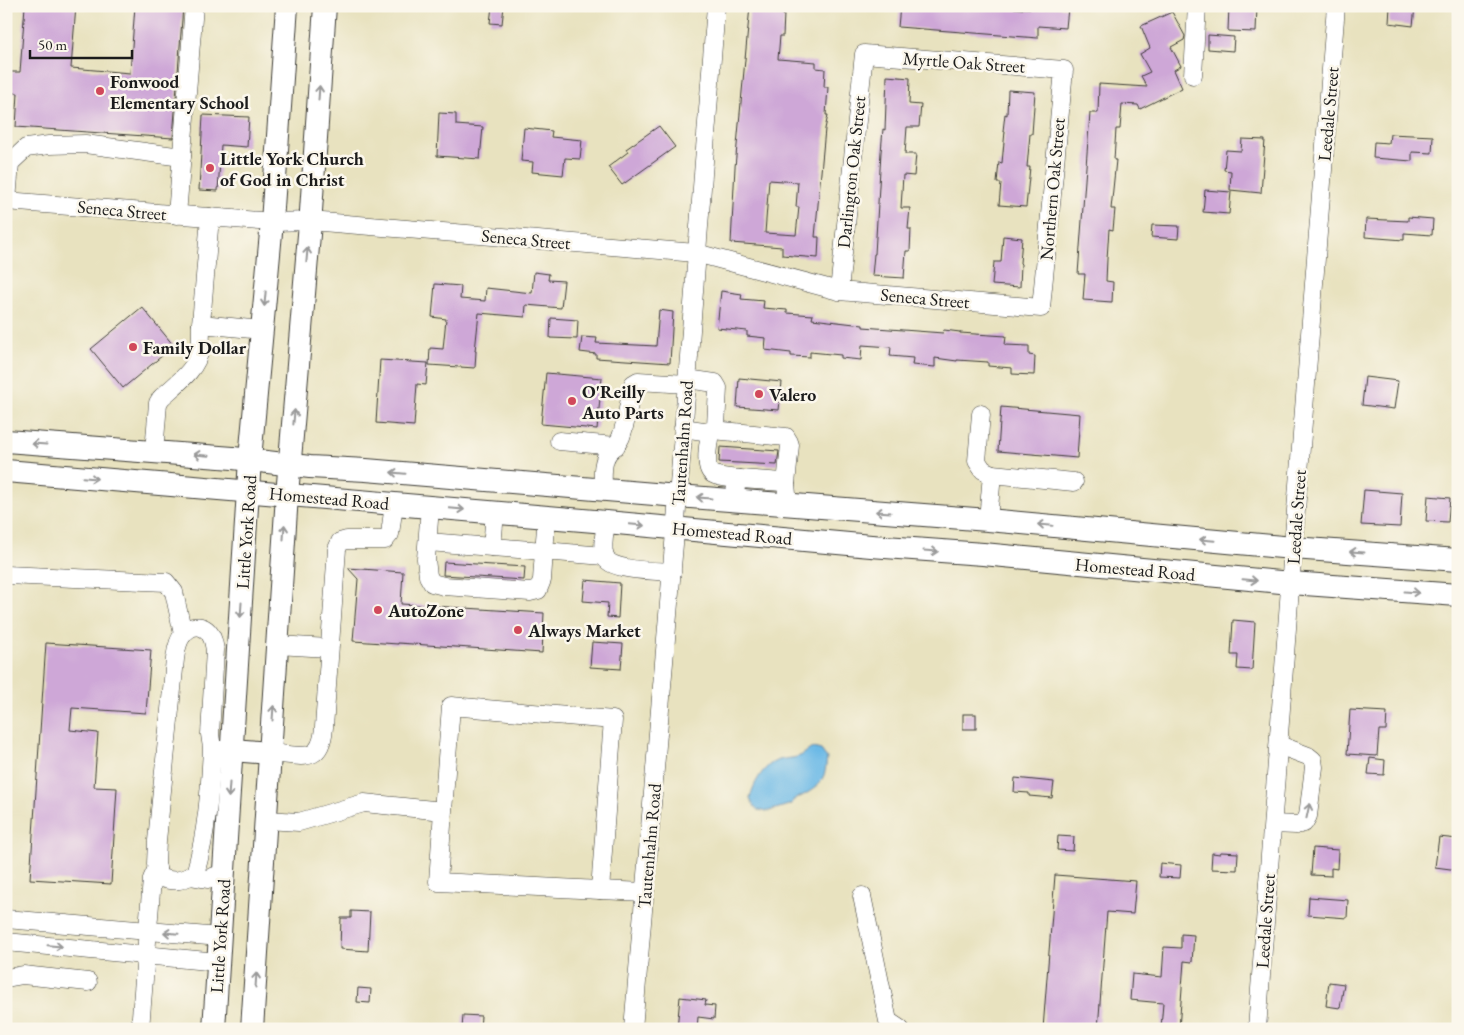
<svg xmlns="http://www.w3.org/2000/svg" width="1464" height="1035" font-family="'EB Garamond',serif">
	<style>
		.water { fill: #6cb9e6; stroke: #446a81 }
		.building { fill: #cea7d7; fill-rule: evenodd }
		.lines { fill: none; stroke-linecap: round; stroke-linejoin: round }
		.minor-casing { stroke: #3b3a34; stroke-width: 19 }
		.major-casing { stroke: #3b3a34; stroke-width: 24 }
		.minor { stroke: #fff; stroke-width: 18 }
		.major { stroke: #fff; stroke-width: 22 }
		.oneway { stroke: #999 }
		.poi-dot { fill: #d1495b; stroke: #fbf7ec; stroke-width: 2 }
		.labels { text-anchor: middle; dominant-baseline: central; stroke-width: 5; stroke-linejoin: round; paint-order: stroke }
		.street-label { font-size: 18px; fill: #1c1c1c; stroke: #fbf7ec }
		.poi-label { font-size: 18px; font-weight: bold; fill: #1c1c1c; stroke: #fbf7ec; text-anchor: start }
	</style>
	<rect width="100%" height="100%" fill="#fbf7ec"/>
	<filter id="ink" filterUnits="userSpaceOnUse"><feTurbulence type="fractalNoise" baseFrequency=".02" numOctaves="2"/><feDisplacementMap in="SourceGraphic" scale="10" xChannelSelector="R" yChannelSelector="G"/><feConvolveMatrix kernelMatrix="1 2 1 2 8 2 1 2 1" color-interpolation-filters="sRGB"/></filter>
	<filter id="wash" filterUnits="userSpaceOnUse"><feTurbulence type="fractalNoise" baseFrequency=".0096" numOctaves="4" result="noise"/><feDisplacementMap in="SourceGraphic" scale="20" xChannelSelector="R" yChannelSelector="G"/><feGaussianBlur stdDeviation="1.12" result="paint"/><feColorMatrix in="noise" values="0 0 0 0 0 0 0 0 0 0 0 0 0 0 0 0 0 1.4 0 .05"/><feComposite in="paint" operator="in"/></filter>
	<g filter="url(#wash)">
		<rect width="100%" height="100%" fill="#e8e2bf"/>
		<!-- water -->
		<path class="water" d="M813,748l8,2 6,8c-1,6 -1,12 -3,17 -5,13 -19,20 -31,25l-1,4 -23,7 -12,-1 -7,-11c2,-13 13,-33 26,-38 7,-3 17,-2 24,-5 5,-2 7,-6 13,-8z"/>
		<g id="blocks">
			<!-- building -->
			<g class="building">
				<path d="M25,6h51l-5,62 59,5 5,-67h48l-10,132 -157,-11 2,-34h-12v-21h14z"/>
				<path d="M492,6h12l-2,18 -12,-1z"/>
				<path d="M750,6h33l-1,8h2l-1,22h-3l-2,23 38,3v6l9,1 -1,18h4l-2,28h2l-3,14 -10,108h4l-1,21 -36,-3v-8l-51,-4 4,-76zM769,180l29,2 -2,25h3l-3,28 -31,-2z"/>
				<path d="M900,6h90l33,3v-1l21,1v-3l24,2 -2,20 -28,-2v12l-140,-11z"/>
				<path d="M1229,6h28l-1,26 -28,-1z"/>
				<path d="M1390,6h25l-2,20 -24,-3z"/>
				<path d="M1172,12l13,24 -1,4 -13,7 10,19 -7,4 8,18 -42,21 -2,-4 -16,-1 -2,25h-4l-2,31h2l-5,49h4l-2,21 -4,-1 -2,30 -1,22 7,1 -1,20 -29,-2 2,-26h-7l12,-161h8l1,-29 48,3 -6,-11 9,-4 -10,-18 10,-6 -9,-22z"/>
				<path d="M1208,35l26,2 -1,14 -25,-2z"/>
				<path d="M887,76l23,2 -1,26 12,1 -2,22h-12l-2,27h11l-2,22 -11,-1 -2,33h9l-2,21h3l-1,22h-4l-2,27 -32,-2 2,-22h1l6,-102 2,-23 2,1z"/>
				<path d="M1008,90l27,2 -3,42h-2l-3,33h3l-4,40 -27,-2 2,-22h-4l2,-21 3,1 3,-32h-2l2,-17 2,1z"/>
				<path d="M439,113l17,1v11l27,2 -3,32 -43,-3z"/>
				<path d="M203,115l46,2 -2,30 -26,-2 -3,46 -19,-1z"/>
				<path d="M659,126l16,21 -53,38 -14,-18 20,-15 -2,-3z"/>
				<path d="M524,128l28,3 -1,6 31,3 -2,19 -15,-1 -2,17 -31,-3 1,-10 -12,-1z"/>
				<path d="M1390,134l43,2 -1,17 -20,-1v9l-39,-3 1,-16 15,1z"/>
				<path d="M1242,139l23,1 -4,53 -31,-3 1,-19 -7,-1 2,-20 15,1z"/>
				<path d="M1205,190l26,2 -2,22 -26,-2z"/>
				<path d="M1408,217l25,2 -1,16 -28,-2v7l-39,-3 1,-18 42,2z"/>
				<path d="M1152,225l27,1 -1,13 -27,-2z"/>
				<path d="M1003,236l19,2 -2,25 1,1 -1,23 -28,-2 2,-23h7z"/>
				<path d="M534,272l15,2 -1,6 16,1 -3,27 -35,-3 -1,12 -46,-4 -4,38h1l-1,17 -46,-3 1,-17 13,1 3,-30 -14,-2 3,-33 26,2 -1,13 25,2 1,-13 46,5z"/>
				<path d="M721,291l21,3 -1,5 23,2 -1,7 24,2v3l26,2 -1,4 51,6v2l80,6 1,-3 16,2v1l46,3 -1,9 24,1v9l6,1 -1,19 -22,-1v-6l-24,-2v-4l-31,-2v1l-22,-3v9l-23,-2 1,-7 -23,-2 1,-9 -29,-2 -1,15 -20,-2v-3l-31,-3v5l-19,-1v-3l-26,-3 1,-12 -19,-2v-5l-30,-3z"/>
				<path d="M142,307l32,39 -51,42 -32,-39z"/>
				<path d="M659,310l14,2 -3,51 -74,-5v-4l-16,-2 2,-15 15,1 -1,5 60,3z"/>
				<path d="M551,318l27,2 -1,19 -27,-1z"/>
				<path d="M380,360l48,3 -2,22 -9,-1 -3,42 -38,-3z"/>
				<path d="M546,373l56,5 -5,51 -56,-5z"/>
				<path d="M1365,377l33,4 -4,28 -32,-4z"/>
				<path d="M739,378l43,4 -3,28 -42,-3z"/>
				<path d="M1001,407l79,7 -3,44 -79,-7z"/>
				<path d="M720,447l59,4 -2,14 -58,-3z"/>
				<path d="M1364,490l38,3 -2,34 -39,-2z"/>
				<path d="M1428,496l22,2 -2,24 -22,-1z"/>
				<path d="M444,562l81,5 -1,13 -81,-5z"/>
				<path d="M348,568l55,4 -2,32 143,9 -2,40 -144,-10v1l-45,-3 5,-62z"/>
				<path d="M585,580l35,3 -2,35 -11,-1 1,-14 -25,-2z"/>
				<path d="M1233,620l22,2 -3,48 -15,-1 1,-14h-7z"/>
				<path d="M592,642l31,2 -2,25 -31,-2z"/>
				<path d="M46,643l105,7 -5,63 -74,-5 -2,22 28,3 -4,54 23,1 -6,96 -81,-5z"/>
				<path d="M1350,710l37,2 -1,18h-7l-2,26 -30,-2z"/>
				<rect x="963" y="714" width="13" height="15"/>
				<path d="M1370,758l15,2 -1,15 -16,-1z"/>
				<path d="M1015,778l39,4 -2,16 -23,-2v-3l-15,-1z"/>
				<path d="M1058,836l16,1 -1,14 -16,-1z"/>
				<path d="M1439,837l19,2v31l-23,-3z"/>
				<path d="M1313,848l25,2 -1,19 -6,-1v8l-20,-1z"/>
				<path d="M1221,852l17,1 -1,17 -26,-1 1,-16 8,1z"/>
				<path d="M1160,863l21,2 -1,13 -21,-1z"/>
				<path d="M1055,875l81,6 -3,33 -26,-2 -9,117h-55z"/>
				<path d="M1309,897l39,3 -1,18 -39,-3z"/>
				<path d="M351,911l19,1 -2,39 -28,-2 1,-31h10z"/>
				<path d="M1181,934l13,1 -2,27 -8,-1 -5,68 -18,-1 2,-25 -33,-3 2,-26 30,3 2,-30 17,1z"/>
				<path d="M1329,982l15,2 -4,24 -14,-2z"/>
				<path d="M358,988l13,1 -1,14 -13,-1z"/>
				<path d="M680,997l26,3 -1,5 10,1 -1,13 -16,-2 -1,12h-20z"/>
				<path d="M463,1015l18,1 -1,13h-18z"/>
			</g>
		</g>
	</g>
	<g filter="url(#ink)">
		<use href="#blocks" fill-opacity="0" stroke="#3b3a34" stroke-width="1"/>
		<g class="lines">
			<defs>
				<g id="minor">
					<path d="M1193,75l4,-69"/>
					<path d="M6,201l266,21 38,-1 386,32 143,38 202,17 23,-238 -200,-16 -25,237"/>
					<path d="M7,201l3,-38 16,-15 23,-3 36,-1 97,13"/>
					<path d="M177,215l17,-209"/>
					<path d="M210,217l-9,107 61,6"/>
					<path d="M981,414l-4,47 6,9 9,4"/>
					<path d="M683,428l27,4 3,-2 3,-4 2,-38 -3,-5 -28,-4"/>
					<path d="M713,430l73,7 3,5 1,3 -4,39"/>
					<path d="M710,432c-1,9 -7,36 3,42 7,4 19,4 27,5"/>
					<path d="M559,441l57,5"/>
					<path d="M154,452l4,-49 3,-5c15,-14 36,-28 39,-49 1,-8 1,-17 1,-25"/>
					<path d="M603,490c0,-12 -2,-28 6,-38 5,-5 9,-8 12,-15 6,-17 8,-36 12,-53l5,-3 49,3"/>
					<path d="M735,501l1,-18 4,-4 43,3 3,2 1,10"/>
					<path d="M430,507l-4,52 2,17 4,7 12,3 86,6 8,-2 4,-10 2,-29 60,5"/>
					<path d="M988,520l4,-46 82,8"/>
					<path d="M606,522c-1,10 -5,25 -1,35 4,14 53,14 67,15"/>
					<path d="M428,542l64,5 3,-34"/>
					<path d="M492,547l52,4 3,-34"/>
					<path d="M6,575l160,7 8,10 9,42"/>
					<path d="M277,645l52,3"/>
					<path d="M212,748c-2,43 -5,84 -17,126 -15,7 -20,9 -37,3l-2,-13 1,-23 18,-182c1,-7 2,-17 7,-23 9,-13 24,-13 30,2 2,4 2,8 3,12l-5,84 2,14 7,2h13"/>
					<path d="M270,753c31,2 51,13 54,-26l13,-178 3,-7 7,-2h38l5,-6 4,-30"/>
					<path d="M266,820l33,2 65,-19 79,8 8,-105 162,14 -13,170 -162,-8 5,-71"/>
					<path d="M1273,824l23,1 8,-2 4,-7 6,-49 -1,-7 -5,-4 -29,-11"/>
					<path d="M190,876l17,3 17,-6"/>
					<path d="M600,890l45,2"/>
					<path d="M862,896l26,125 12,8"/>
					<path d="M6,919l214,18"/>
					<path d="M6,942l212,20"/>
					<path d="M6,978l17,-3 65,7"/>
					<path d="M140,1029l12,-150 5,-11"/>
					<path d="M633,1029l47,-556 36,-467"/>
					<path d="M1257,1029l36,-481 43,-542"/>
				</g>
				<g id="major">
					<path d="M6,441l227,17 77,9 56,3 312,26 310,24 305,28 165,12"/>
					<path d="M6,471l600,51 265,24 112,8 308,29 167,12"/>
					<path d="M232,750l38,3"/>
					<path d="M214,1029l36,-570 22,-237 15,-216"/>
					<path d="M252,1029l35,-534 24,-284 14,-205"/>
				</g>
			</defs>
			<!-- minor casing -->
			<use href="#minor" class="minor-casing"/>
			<!-- major casing -->
			<use href="#major" class="major-casing"/>
			<!-- minor -->
			<use href="#minor" class="minor"/>
			<!-- major -->
			<use href="#major" class="major"/>
		</g>
		<!-- one-way arrows -->
		<defs><path id="oneway-shaft" d="M-6 0H5M1.5-3L5.5 0L1.5 3" fill="none" stroke-width="1.6" stroke-linecap="round" stroke-linejoin="round" transform="scale(1.25)"/></defs>
		<g class="oneway">
			<use href="#oneway-shaft" transform="translate(319 93) rotate(-86)"/>
			<use href="#oneway-shaft" transform="translate(307 255) rotate(-85)"/>
			<use href="#oneway-shaft" transform="translate(265 299) rotate(95)"/>
			<use href="#oneway-shaft" transform="translate(294 417) rotate(-85)"/>
			<use href="#oneway-shaft" transform="translate(39 444) rotate(-176)"/>
			<use href="#oneway-shaft" transform="translate(201 455) rotate(-175)"/>
			<use href="#oneway-shaft" transform="translate(398 473) rotate(-175)"/>
			<use href="#oneway-shaft" transform="translate(90 478) rotate(5)"/>
			<use href="#oneway-shaft" transform="translate(704 498) rotate(-176)"/>
			<use href="#oneway-shaft" transform="translate(457 509) rotate(5)"/>
			<use href="#oneway-shaft" transform="translate(883 512) rotate(-176)"/>
			<use href="#oneway-shaft" transform="translate(637 525) rotate(5)"/>
			<use href="#oneway-shaft" transform="translate(1045 525) rotate(-175)"/>
			<use href="#oneway-shaft" transform="translate(284 532) rotate(-86)"/>
			<use href="#oneway-shaft" transform="translate(1207 540) rotate(-175)"/>
			<use href="#oneway-shaft" transform="translate(931 551) rotate(4)"/>
			<use href="#oneway-shaft" transform="translate(1357 552) rotate(-176)"/>
			<use href="#oneway-shaft" transform="translate(1250 580) rotate(5)"/>
			<use href="#oneway-shaft" transform="translate(1412 592) rotate(4)"/>
			<use href="#oneway-shaft" transform="translate(241 610) rotate(94)"/>
			<use href="#oneway-shaft" transform="translate(273 713) rotate(-86)"/>
			<use href="#oneway-shaft" transform="translate(229 790) rotate(94)"/>
			<use href="#oneway-shaft" transform="translate(1308 811) rotate(-78)"/>
			<use href="#oneway-shaft" transform="translate(171 933) rotate(-175)"/>
			<use href="#oneway-shaft" transform="translate(55 946) rotate(5)"/>
			<use href="#oneway-shaft" transform="translate(256 980) rotate(-86)"/>
		</g>
	</g>
	<!-- markers -->
	<g class="poi-dot">
		<circle cx="100" cy="91" r="5"/>
		<circle cx="210" cy="168" r="5"/>
		<circle cx="133" cy="347" r="5"/>
		<circle cx="759" cy="394" r="5"/>
		<circle cx="572" cy="401" r="5"/>
		<circle cx="378" cy="610" r="5"/>
		<circle cx="518" cy="630" r="5"/>
	</g>
	<g class="labels">
		<!-- street labels -->
		<g class="street-label">
			<text transform="translate(964 62) rotate(4)">Myrtle Oak Street</text>
			<text transform="translate(1328 114) rotate(-85)">Leedale Street</text>
			<text transform="translate(851 172) rotate(-84)">Darlington Oak Street</text>
			<text transform="translate(1052 189) rotate(-85)">Northern Oak Street</text>
			<text transform="translate(122 210) rotate(5)">Seneca Street</text>
			<text transform="translate(526 239) rotate(5)">Seneca Street</text>
			<text transform="translate(925 298) rotate(5)">Seneca Street</text>
			<text transform="translate(682 443) rotate(-86)">Tautenhahn Road</text>
			<text transform="translate(329 498) rotate(5)">Homestead Road</text>
			<text transform="translate(1296 517) rotate(-86)">Leedale Street</text>
			<text transform="translate(246 532) rotate(-86)">Little York Road</text>
			<text transform="translate(732 533) rotate(5)">Homestead Road</text>
			<text transform="translate(1135 569) rotate(5)">Homestead Road</text>
			<text transform="translate(649 846) rotate(-85)">Tautenhahn Road</text>
			<text transform="translate(1265 921) rotate(-86)">Leedale Street</text>
			<text transform="translate(220 936) rotate(-86)">Little York Road</text>
		</g>
		<!-- poi labels -->
		<g class="poi-label">
			<text x="110" y="81">Fonwood<tspan x="110" dy="21">Elementary School</tspan></text>
			<text x="220" y="158">Little York Church<tspan x="220" dy="21">of God in Christ</tspan></text>
			<text x="143" y="347">Family Dollar</text>
			<text x="582" y="391">O'Reilly<tspan x="582" dy="21">Auto Parts</tspan></text>
			<text x="769" y="394">Valero</text>
			<text x="388" y="610">AutoZone</text>
			<text x="528" y="630">Always Market</text>
		</g>
	</g>
	<!-- margin -->
	<rect width="1464" height="1035" fill="none" stroke="#fbf7ec" stroke-width="25"/>
	<!-- scale -->
	<path d="M30 50v8h102v-8" fill="none" stroke="#1c1c1c" stroke-width="2.5"/>
	<text x="38" y="50" font-size="15" fill="#1c1c1c" stroke="#fbf7ec" stroke-width="4" paint-order="stroke">50 m</text>
</svg>
